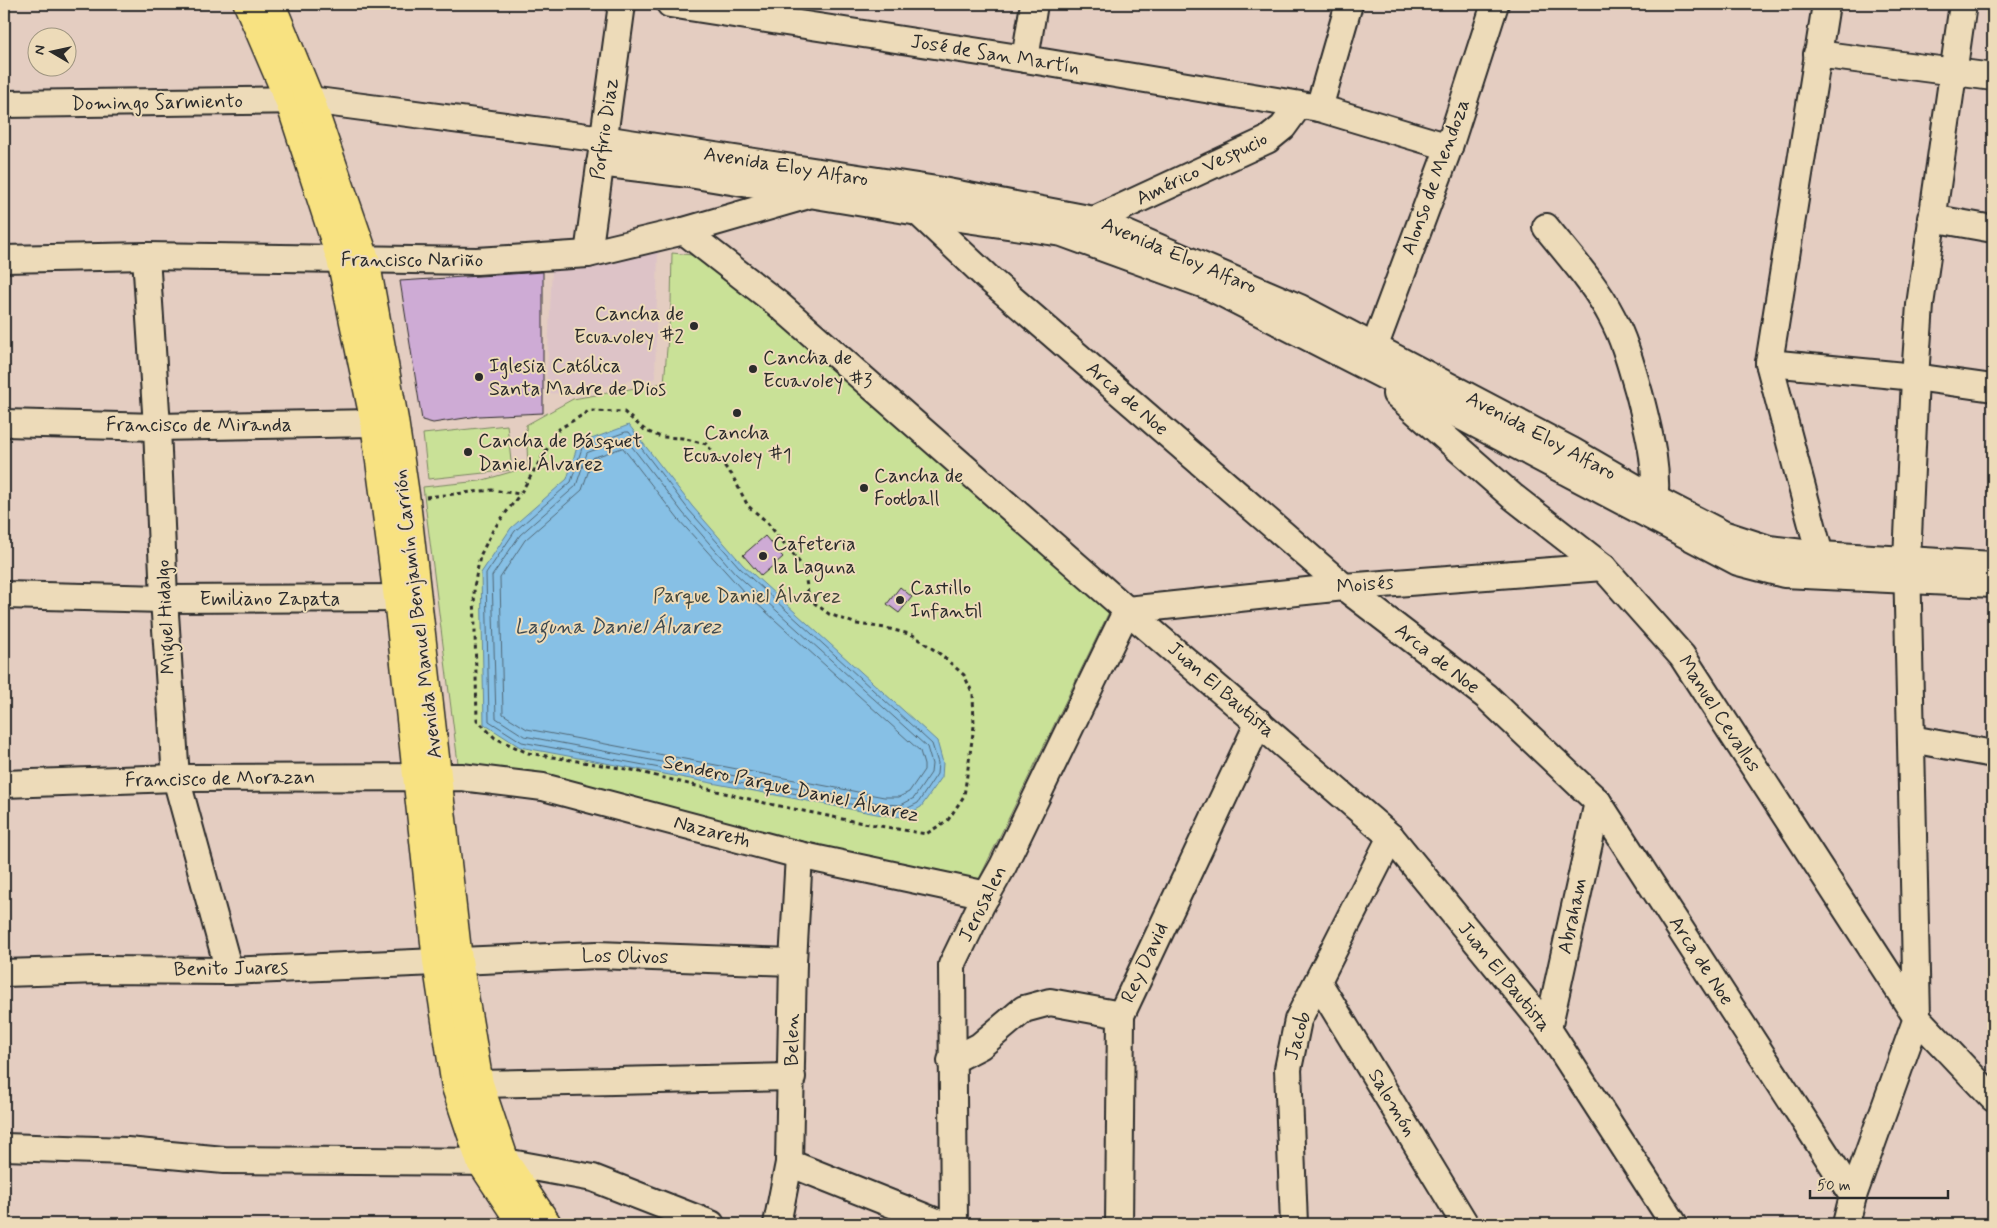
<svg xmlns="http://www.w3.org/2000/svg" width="1997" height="1228" font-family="Mynerve,sans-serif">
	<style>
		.built { fill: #ddc3c7 }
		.green { fill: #c9e197; stroke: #7a8661 }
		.water { fill: #87c0e5; stroke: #62849b }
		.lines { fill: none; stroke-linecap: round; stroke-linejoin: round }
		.shore { stroke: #506775; stroke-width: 1 }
		.building { fill: #ceabd5; stroke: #2b2b2b }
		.minor-casing { stroke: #2b2b2b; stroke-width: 30 }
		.major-casing { stroke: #2b2b2b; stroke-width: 31 }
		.path { stroke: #2b2b2b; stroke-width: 3; stroke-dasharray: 4 4; stroke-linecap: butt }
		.minor { stroke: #eddbb9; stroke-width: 26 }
		.major { stroke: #f8e281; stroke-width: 28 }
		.poi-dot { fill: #2b2b2b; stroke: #eddbb9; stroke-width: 2 }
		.labels { text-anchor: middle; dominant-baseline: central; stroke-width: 4; stroke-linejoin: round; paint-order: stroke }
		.street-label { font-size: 20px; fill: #2b2b2b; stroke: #eddbb9 }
		.poi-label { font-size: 20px; fill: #2b2b2b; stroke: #eddbb9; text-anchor: start }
		.park-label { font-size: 20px; fill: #43463b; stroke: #eddbb9 }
		.water-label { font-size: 21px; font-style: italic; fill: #3d4950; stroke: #eddbb9 }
	</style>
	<rect width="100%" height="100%" fill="#e4cdc1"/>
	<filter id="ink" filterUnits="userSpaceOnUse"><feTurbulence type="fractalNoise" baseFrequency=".02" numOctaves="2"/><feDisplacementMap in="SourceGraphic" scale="10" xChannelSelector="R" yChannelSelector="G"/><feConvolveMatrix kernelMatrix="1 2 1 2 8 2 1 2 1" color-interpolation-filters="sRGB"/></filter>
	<g filter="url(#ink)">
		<!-- built -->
		<path class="built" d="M658,248l-3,131 -28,2 -56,13 -25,-1 6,-124z"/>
		<!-- green -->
		<g class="green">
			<path d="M672,253l30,3 408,354 -132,271 -520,-118 -35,-276 57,-6 48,-14 -2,-42 47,-26 91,-16 7,-80z"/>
			<path d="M507,425l5,45 -84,9 -5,-45z"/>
		</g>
		<!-- water -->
		<path class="water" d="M629,425l63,81 51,59 194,176 6,22 -1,14 -21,30 -18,10 -21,-2 -362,-68 -36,-23 -3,-151 30,-45 56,-49 11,-35z"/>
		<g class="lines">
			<!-- shore -->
			<g class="shore">
				<path d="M626,432h3l59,77 52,59 192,176 6,19 -1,11 -19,29 -16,8 -20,-1 -360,-68 -33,-21 -3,-147 29,-43 56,-49 11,-34z"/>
				<path d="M626,439l57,74 52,60 192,174 5,17 -1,9 -17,25 -13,7 -18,-1 -359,-68 -28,-18 -4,-142 28,-41 56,-49 11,-33z"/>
				<path d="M623,448l55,71 66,73 176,159 4,14v5l-15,22 -10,5h-15l-357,-68 -24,-15 -3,-136 25,-38 57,-50 11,-32z"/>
			</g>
		</g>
		<!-- building -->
		<g class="building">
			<path d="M543,272v141l-65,3 -45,7 -11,-3 -22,-139z"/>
			<path d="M765,536l18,21 -22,19 -18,-21z"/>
			<path d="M900,587l12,10 -13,16 -12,-9z"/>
		</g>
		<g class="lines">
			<defs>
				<g id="minor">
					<path d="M670,4l355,55 294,49 130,39"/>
					<path d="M1817,54l176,23"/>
					<path d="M1025,59l9,-55"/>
					<path d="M4,104l306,-4 293,39 334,51 157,30 206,88 272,143 83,48 68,35 46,15 51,6 173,10"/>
					<path d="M1319,108l30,-104"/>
					<path d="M600,163l89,11 229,38 144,21 146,53 182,93 348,183 46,12 209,10"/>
					<path d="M918,212l70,66 356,309 142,109 112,106 255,394"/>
					<path d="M1931,218l62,11"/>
					<path d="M1094,220l173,-80 16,-13 16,-22"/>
					<path d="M1546,227c23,29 49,57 66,90 13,24 19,49 27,76 10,39 21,79 14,120"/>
					<path d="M684,231l94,73 349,306 264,227 157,192 126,195"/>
					<path d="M588,254l34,-250"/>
					<path d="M146,256l11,171 7,172 12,179 53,193"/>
					<path d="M4,259l142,-3 331,5 111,-7 96,-23 121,-35"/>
					<path d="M1374,348l75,-201 46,-143"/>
					<path d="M1769,363l146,14 78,11"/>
					<path d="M1396,394l116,102 91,71 79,89 235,362 76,80"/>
					<path d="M4,423l153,4 218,-4 19,-3"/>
					<path d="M1820,555l-51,-192 57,-359"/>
					<path d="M4,595l160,4 253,-1"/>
					<path d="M1127,610l217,-23 259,-20"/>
					<path d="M1911,739l82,15"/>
					<path d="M4,784l172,-6 285,-1 82,10 256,68 188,40"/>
					<path d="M4,973l95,-3 130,1 368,-16 196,7"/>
					<path d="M1318,982l147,242"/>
					<path d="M1548,1029l50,-227"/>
					<path d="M951,1061l29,-15 44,-37 26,-7 71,13"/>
					<path d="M479,1084l313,-7"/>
					<path d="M4,1147l123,4 97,9 281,2 88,16 118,46"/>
					<path d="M789,1163l153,61"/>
					<path d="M777,1224l12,-61 4,-201 6,-107"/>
					<path d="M954,1224l-2,-259 29,-60 22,-39 124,-256"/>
					<path d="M1119,1224l2,-209 138,-293"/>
					<path d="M1294,1224l-6,-155 10,-49 93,-183"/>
					<path d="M1846,1224l7,-28 64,-178 -10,-458 8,-183 5,-72 43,-301"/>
				</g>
				<g id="major">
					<path d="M248,4l42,98 51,157 34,164 23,175 39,363 19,126 25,75 41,62"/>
					<path d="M271,4l39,96 55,159 29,161 12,82 52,458 21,124 26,78 42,62"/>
				</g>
			</defs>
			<!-- minor casing -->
			<use href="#minor" class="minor-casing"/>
			<!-- major casing -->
			<use href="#major" class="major-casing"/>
			<!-- path -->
			<path class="path" d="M426,497l66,-7 28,4 39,-65 30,-18 35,1 22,19 15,6 21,1 24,6 26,31 16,31 18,15 38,47 5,31 20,15 28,10 29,4 27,7 27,19 24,21 9,19 1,32 -10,70 -16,24 -22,14 -74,-13 -87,-18 -133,-33 -104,-17 -33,-15 -18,-18 -3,-133 6,-31 13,-26 27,-36"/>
			<!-- minor -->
			<use href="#minor" class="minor"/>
			<!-- major -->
			<use href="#major" class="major"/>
		</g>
	</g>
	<!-- markers -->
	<g class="poi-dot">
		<circle cx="694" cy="326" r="5"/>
		<circle cx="753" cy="369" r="5"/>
		<circle cx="479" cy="377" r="5"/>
		<circle cx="737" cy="413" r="5"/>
		<circle cx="468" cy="452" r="5"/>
		<circle cx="864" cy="488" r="5"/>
		<circle cx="763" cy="556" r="5"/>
		<circle cx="900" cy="600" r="5"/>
	</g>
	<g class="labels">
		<!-- street labels -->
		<g class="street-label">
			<text transform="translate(995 55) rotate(9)">José de San Martín</text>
			<text transform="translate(157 103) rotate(-1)">Domingo Sarmiento</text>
			<text transform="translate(605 129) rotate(-82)">Porfirio Diaz</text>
			<text transform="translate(786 167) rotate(9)">Avenida Eloy Alfaro</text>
			<text transform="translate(1202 169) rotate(-26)">Américo Vespucio</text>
			<text transform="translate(1436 177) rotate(-70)">Alonso de Mendoza</text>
			<text transform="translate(1179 256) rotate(23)">Avenida Eloy Alfaro</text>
			<text x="412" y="260">Francisco Nariño</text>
			<text transform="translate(1127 399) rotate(41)">Arca de Noe</text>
			<text x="199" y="425">Francisco de Miranda</text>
			<text transform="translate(1541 436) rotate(28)">Avenida Eloy Alfaro</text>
			<text transform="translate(1365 585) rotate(-5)">Moisés</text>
			<text x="270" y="599">Emiliano Zapata</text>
			<text transform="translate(418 614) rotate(-97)">Avenida Manuel Benjamín Carrión</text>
			<text transform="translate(166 617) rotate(-93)">Miguel Hidalgo</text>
			<text transform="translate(1437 659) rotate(38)">Arca de Noe</text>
			<text transform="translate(1221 690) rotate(41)">Juan El Bautista</text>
			<text transform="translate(1719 714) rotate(57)">Manuel Cevallos</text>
			<text transform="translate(220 779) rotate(-1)">Francisco de Morazan</text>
			<text transform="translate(791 789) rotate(12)">Sendero Parque Daniel Álvarez</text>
			<text transform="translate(712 832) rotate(15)">Nazareth</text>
			<text transform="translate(983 904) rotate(-63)">Jerusalen</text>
			<text transform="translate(1573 916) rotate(-78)">Abraham</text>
			<text transform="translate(625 957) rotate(1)">Los Olivos</text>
			<text transform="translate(1701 961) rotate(57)">Arca de Noe</text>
			<text transform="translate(1145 963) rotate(-65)">Rey David</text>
			<text transform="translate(231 969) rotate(-1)">Benito Juares</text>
			<text transform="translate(1504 977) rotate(51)">Juan El Bautista</text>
			<text transform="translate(1298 1036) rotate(-74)">Jacob</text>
			<text transform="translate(792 1040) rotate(-90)">Belen</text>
			<text transform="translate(1392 1103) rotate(59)">Salomón</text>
		</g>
		<!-- poi labels -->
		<g class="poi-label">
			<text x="684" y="314" text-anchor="end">Cancha de<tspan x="684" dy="23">Ecuavoley #2</tspan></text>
			<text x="763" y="358">Cancha de<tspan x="763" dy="23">Ecuavoley #3</tspan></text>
			<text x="489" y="366">Iglesia Católica<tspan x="489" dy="23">Santa Madre de Dios</tspan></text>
			<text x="737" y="433" text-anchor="middle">Cancha<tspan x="737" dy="23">Ecuavoley #1</tspan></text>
			<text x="478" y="441">Cancha de Básquet<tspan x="478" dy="23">Daniel Álvarez</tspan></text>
			<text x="874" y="476">Cancha de<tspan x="874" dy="23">Football</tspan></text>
			<text x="773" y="544">Cafeteria<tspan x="773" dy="23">la Laguna</tspan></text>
			<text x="910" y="588">Castillo<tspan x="910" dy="23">Infantil</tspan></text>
		</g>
		<!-- park labels -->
		<g class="park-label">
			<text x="747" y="596">Parque Daniel Álvarez</text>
		</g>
		<!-- water labels -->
		<g class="water-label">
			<text x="618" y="627">Laguna Daniel Álvarez</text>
		</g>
	</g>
	<!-- margin -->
	<rect width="1997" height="1228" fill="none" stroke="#eddbb9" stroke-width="20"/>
	<rect x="10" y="10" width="1977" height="1208" fill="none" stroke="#2b2b2b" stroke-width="2" filter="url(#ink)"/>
	<!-- north arrow -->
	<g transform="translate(52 52) rotate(279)"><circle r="24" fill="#eddbb9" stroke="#9f9580"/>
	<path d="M0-4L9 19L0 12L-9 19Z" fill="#2b2b2b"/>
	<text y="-8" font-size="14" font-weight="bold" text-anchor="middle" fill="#2b2b2b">N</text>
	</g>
	<!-- scale -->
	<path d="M1810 1190v8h138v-8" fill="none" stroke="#2b2b2b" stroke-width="2.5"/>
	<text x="1817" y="1190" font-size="15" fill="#2b2b2b" stroke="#eddbb9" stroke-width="4" paint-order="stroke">50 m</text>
</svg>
